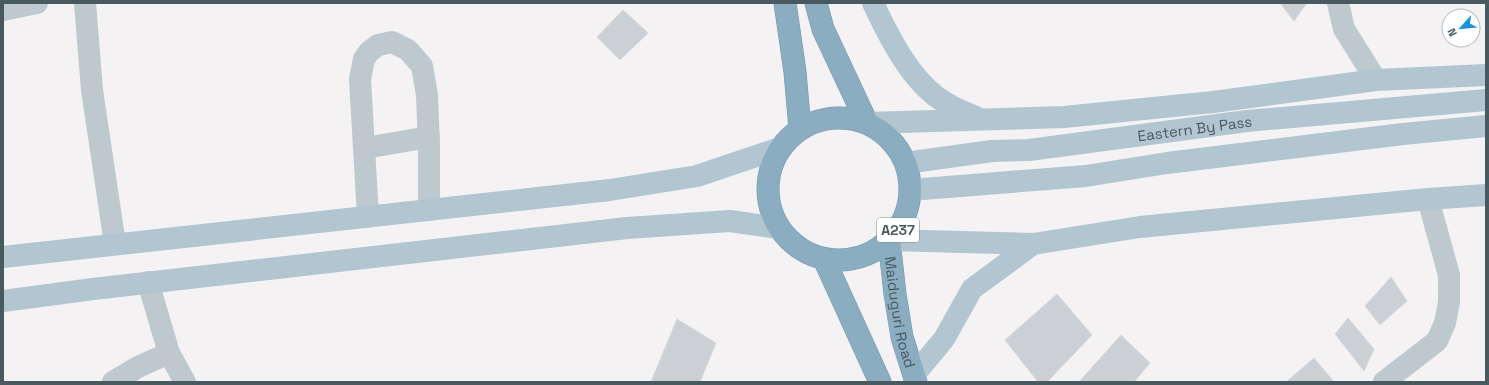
<svg xmlns="http://www.w3.org/2000/svg" width="1489" height="385" font-family="'Space Grotesk',sans-serif">
	<style>
		.building { fill: #ccd0d4; stroke: #d6d9dd }
		.lines { fill: none; stroke-linecap: round; stroke-linejoin: round }
		.highway-casing { stroke: #7598ad; stroke-width: 23 }
		.minor { stroke: #bdc9cf; stroke-width: 22 }
		.major { stroke: #b2c6d1; stroke-width: 22 }
		.highway { stroke: #8aadc1; stroke-width: 22 }
		.labels { text-anchor: middle; dominant-baseline: central; stroke-width: 3; stroke-linejoin: round; paint-order: stroke }
		.shield { fill: #fff; stroke: #808b90; stroke-width: 1 }
		.shield-label { font-size: 14px; font-weight: bold; fill: #495960 }
		.street-label { font-size: 15px; fill: #495960; stroke: #fff }
	</style>
	<rect width="100%" height="100%" fill="#f4f2f3"/>
	<!-- building -->
	<g class="building">
		<path d="M1280,3h27l-13,18z"/>
		<path d="M623,10l25,23 -28,27 -23,-23z"/>
		<path d="M1391,277l16,24 -27,24 -15,-19z"/>
		<path d="M1057,294l35,41 -45,47h-9l-33,-42z"/>
		<path d="M1348,318l26,31 -10,22 -29,-37z"/>
		<path d="M677,319l39,24 -16,39h-49z"/>
		<path d="M1121,335l29,28 -16,19h-55z"/>
		<path d="M1314,358l20,24h-48z"/>
	</g>
	<g class="lines">
		<defs>
			<g id="highway">
				<path d="M785,3l10,69 5,57"/>
				<path d="M816,3l7,26 44,94"/>
				<circle cx="839" cy="189" r="71"/>
				<path id="s2" d="M889,240l6,54 7,43 14,45"/>
				<path d="M824,259l56,123"/>
			</g>
		</defs>
		<!-- highway casing -->
		<use href="#highway" class="highway-casing"/>
		<!-- minor -->
		<g class="minor">
			<path d="M85,3l7,87 23,154"/>
			<path d="M1338,3l6,26 32,51"/>
			<path d="M3,10l34,-7"/>
			<path d="M365,148l64,-11"/>
			<path d="M368,217l-8,-138 4,-20 5,-7 9,-7 14,-3 16,8 14,16 5,29 2,52v63"/>
			<path d="M148,282l21,71 16,29"/>
			<path d="M113,382l25,-15 31,-14"/>
			<path d="M1384,382l53,-41 8,-18 4,-21v-27l-21,-76"/>
		</g>
		<!-- major -->
		<g class="major">
			<path d="M873,3c16,34 39,81 73,100 9,6 20,10 30,14"/>
			<path d="M867,123l197,-6 149,-15 163,-22 110,-5"/>
			<path id="s1" d="M905,163l87,-12 37,-1 218,-29 239,-21"/>
			<path d="M910,190l176,-14 81,-13 236,-29 83,-8"/>
			<path d="M889,240l144,4"/>
			<path d="M3,257l607,-67 87,-14 83,-28"/>
			<path d="M3,301l90,-12 534,-61 103,-7 49,7"/>
			<path d="M914,375l30,-36 28,-50 61,-45 107,-17 288,-28 58,-4"/>
		</g>
		<!-- highway -->
		<use href="#highway" class="highway"/>
	</g>
	<g class="labels">
		<!-- shield labels -->
		<rect class="shield" x="877" y="218" width="42" height="24" rx="3"/>
		<g class="shield-label">
			<text x="898" y="230">A237</text>
		</g>
		<!-- street labels -->
		<g class="street-label">
			<text stroke="none"><textPath href="#s1" startOffset="292">Eastern By Pass</textPath></text>
			<text stroke="none"><textPath href="#s2" startOffset="73">Maiduguri Road</textPath></text>
		</g>
	</g>
	<!-- border -->
	<rect width="1489" height="385" fill="none" stroke="#495960" stroke-width="8"/>
	<!-- north arrow -->
	<g transform="translate(1461 28) rotate(243)"><circle r="19" fill="#ffffff" stroke="#b6bdbf"/>
	<path d="M0-3L7 15L0 10L-7 15Z" fill="#1993e8"/>
	<text y="-6" font-size="11" font-weight="bold" text-anchor="middle" fill="#495960">N</text>
	</g>
</svg>
